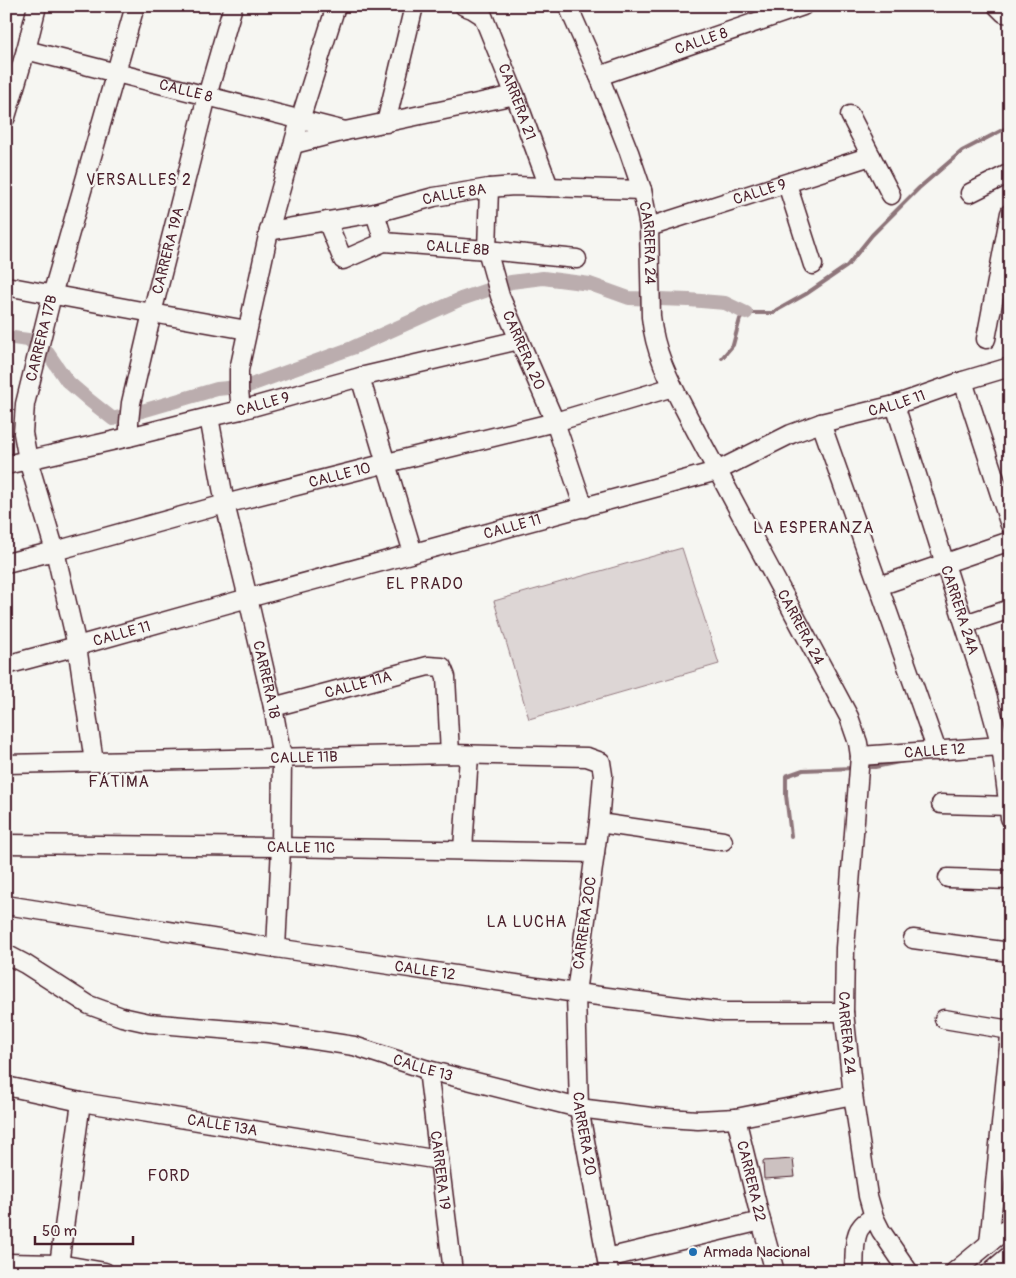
<svg xmlns="http://www.w3.org/2000/svg" width="1016" height="1278" font-family="Pangolin,sans-serif">
	<style>
		.green { fill: #ddd6d5; stroke: #947a80 }
		.lines { fill: none; stroke-linecap: round; stroke-linejoin: round }
		.stream { stroke: #8e747a; stroke-width: 4 }
		.canal { stroke: #bbadae; stroke-width: 14 }
		.building { fill: #ccc1c0; stroke: #4a1f2b }
		.minor-casing { stroke: #4a1f2b; stroke-width: 21 }
		.minor { stroke: #f6f6f2; stroke-width: 18 }
		.poi-dot { fill: #1f6fb2; stroke: #f6f6f2; stroke-width: 2 }
		.labels { text-anchor: middle; dominant-baseline: central; stroke-width: 4.5; stroke-linejoin: round; paint-order: stroke }
		.street-label { font-size: 15px; fill: #4a1f2b; stroke: #f6f6f2 }
		.poi-label { font-size: 15px; fill: #4a1f2b; stroke: #f6f6f2; text-anchor: start }
		.neighbourhood-label { font-size: 16px; letter-spacing: 1px; fill: #4a1f2b; stroke: #f6f6f2 }
	</style>
	<rect width="100%" height="100%" fill="#f6f6f2"/>
	<filter id="ink" filterUnits="userSpaceOnUse"><feTurbulence type="fractalNoise" baseFrequency=".02" numOctaves="2"/><feDisplacementMap in="SourceGraphic" scale="10" xChannelSelector="R" yChannelSelector="G"/><feConvolveMatrix kernelMatrix="1 2 1 2 8 2 1 2 1" color-interpolation-filters="sRGB"/></filter>
	<g filter="url(#ink)">
		<!-- green -->
		<path class="green" d="M682,548l37,116 -190,55 -35,-118z"/>
		<g class="lines">
			<!-- stream -->
			<g class="stream">
				<path d="M722,358l11,-13 7,-26 6,-6h26l34,-19 41,-28 25,-31 47,-47 43,-37 48,-25"/>
				<path d="M863,767h12l29,-6"/>
				<path d="M791,836l-5,-41v-19l17,-6 51,-2"/>
			</g>
			<!-- canal -->
			<path class="canal" d="M6,337l22,3 19,12 20,29 22,19 24,19 29,-8 75,-22 31,-3 104,-38 109,-49 50,-17 32,-4 47,6 39,14 60,2 36,3 21,10"/>
		</g>
		<!-- building -->
		<path class="building" d="M793,1159l2,18 -31,2 -1,-18z"/>
		<g class="lines">
			<defs>
				<g id="minor">
					<path id="s1" d="M464,6l8,3 11,7 32,79 34,92"/>
					<path id="s2" d="M568,6l31,70 30,76 13,38 7,37 2,90c4,38 20,66 37,99 11,21 22,42 34,63 42,79 84,158 127,238l9,26 2,13 -15,192 -1,64 9,83 15,101 6,21 7,14 28,41"/>
					<path d="M997,6l7,7 6,1"/>
					<path id="s3" d="M26,50l319,81"/>
					<path id="s4" d="M599,76l204,-70"/>
					<path d="M850,115l41,80"/>
					<path d="M6,117l20,-67 11,-44"/>
					<path d="M386,123l28,-117"/>
					<path d="M294,144l51,-13 170,-36"/>
					<path d="M787,184l26,81"/>
					<path id="s5" d="M489,188l-2,62 13,46 55,126 29,86"/>
					<path d="M970,193l40,-20"/>
					<path d="M375,213l9,29"/>
					<path id="s6" d="M327,221l16,39 41,-18 103,8 90,9"/>
					<path id="s7" d="M649,227l222,-71"/>
					<path id="s8" d="M269,231l106,-18 59,-16 55,-9 25,-2 128,4"/>
					<path d="M6,286l146,27 95,17"/>
					<path d="M986,339l24,-126"/>
					<path d="M360,377l53,176"/>
					<path d="M963,381l47,144"/>
					<path id="s9" d="M895,405l50,159 40,124 16,58 9,72"/>
					<path d="M241,410l-2,-20v-20l30,-139 31,-111 36,-114"/>
					<path id="s10" d="M209,417l16,87 23,94 25,109 9,51 -1,89 -5,101"/>
					<path d="M821,423l116,328"/>
					<path id="s11" d="M129,437v-15l2,-19 21,-90 55,-217 26,-90"/>
					<path id="s12" d="M6,465l123,-28 80,-20 32,-7 119,-33 159,-37"/>
					<path id="s13" d="M6,563l49,-12 170,-47 162,-41 168,-41 118,-35"/>
					<path d="M879,586l131,-45"/>
					<path d="M965,624l45,-15"/>
					<path id="s14" d="M6,665l71,-19 171,-48 469,-127 74,-37 30,-11 74,-18 68,-24 47,-14"/>
					<path id="s15" d="M273,707l155,-41 14,1 4,10 4,77"/>
					<path id="s16" d="M860,756l141,-10 9,-2"/>
					<path id="s17" d="M94,762l-17,-116 -22,-95 -27,-91 -5,-27 2,-29 27,-109 83,-289"/>
					<path id="s18" d="M6,764l444,-10 137,3 14,5 2,13 -4,48 -23,170 3,115 30,164"/>
					<path d="M941,804l69,2"/>
					<path d="M599,823l124,18"/>
					<path id="s19" d="M6,844l275,3 314,6"/>
					<path d="M463,850l6,-95"/>
					<path d="M948,878l62,2"/>
					<path id="s20" d="M6,905l270,43 300,45 148,19h120"/>
					<path d="M913,939l97,13"/>
					<path id="s21" d="M6,954l19,10 64,41 33,12 27,6 34,3 86,7 85,13 74,24 151,38 72,9 47,3 38,-2 117,-23"/>
					<path d="M944,1019l66,11"/>
					<path id="s22" d="M428,1070l25,202"/>
					<path id="s23" d="M6,1086l75,16 358,58"/>
					<path id="s24" d="M736,1118l25,103 14,51"/>
					<path d="M989,1243l21,-207"/>
					<path d="M607,1258l154,-37"/>
					<path d="M6,1263l53,1 46,8"/>
					<path d="M58,1272l23,-170"/>
					<path d="M854,1272c1,-12 -1,-36 7,-45 3,-5 8,-7 13,-10"/>
					<path d="M954,1272l56,-46"/>
					<path d="M990,1272l20,-17"/>
				</g>
			</defs>
			<!-- minor casing -->
			<use href="#minor" class="minor-casing"/>
			<!-- minor -->
			<use href="#minor" class="minor"/>
		</g>
	</g>
	<!-- markers -->
	<circle class="poi-dot" cx="693" cy="1252" r="5"/>
	<g class="labels">
		<!-- street labels -->
		<g class="street-label">
			<text stroke="none"><textPath href="#s4" startOffset="108">CALLE 8</textPath></text>
			<text stroke="none"><textPath href="#s3" startOffset="165">CALLE 8</textPath></text>
			<text stroke="none"><textPath href="#s1" startOffset="114">CARRERA 21</textPath></text>
			<text stroke="none"><textPath href="#s7" startOffset="116">CALLE 9</textPath></text>
			<text stroke="none"><textPath href="#s8" startOffset="189">CALLE 8A</textPath></text>
			<text stroke="none"><textPath href="#s2" startOffset="252">CARRERA 24</textPath></text>
			<text stroke="none"><textPath href="#s6" startOffset="161">CALLE 8B</textPath></text>
			<text stroke="none"><textPath href="#s11" startOffset="191">CARRERA 19A</textPath></text>
			<text stroke="none"><textPath href="#s17" startOffset="434">CARRERA 17B</textPath></text>
			<text stroke="none"><textPath href="#s5" startOffset="169">CARRERA 20</textPath></text>
			<text stroke="none"><textPath href="#s12" startOffset="264">CALLE 9</textPath></text>
			<text stroke="none"><textPath href="#s14" startOffset="930">CALLE 11</textPath></text>
			<text stroke="none"><textPath href="#s13" startOffset="345">CALLE 10</textPath></text>
			<text stroke="none"><textPath href="#s14" startOffset="525">CALLE 11</textPath></text>
			<text stroke="none"><textPath href="#s9" startOffset="215">CARRERA 24A</textPath></text>
			<text stroke="none"><textPath href="#s2" startOffset="672">CARRERA 24</textPath></text>
			<text stroke="none"><textPath href="#s14" startOffset="120">CALLE 11</textPath></text>
			<text stroke="none"><textPath href="#s10" startOffset="269">CARRERA 18</textPath></text>
			<text stroke="none"><textPath href="#s15" startOffset="88">CALLE 11A</textPath></text>
			<text stroke="none"><textPath href="#s16" startOffset="75">CALLE 12</textPath></text>
			<text stroke="none"><textPath href="#s18" startOffset="298">CALLE 11B</textPath></text>
			<text stroke="none"><textPath href="#s19" startOffset="295">CALLE 11C</textPath></text>
			<text transform="translate(585 923) rotate(-82)">CARRERA 20C</text>
			<text stroke="none"><textPath href="#s20" startOffset="424">CALLE 12</textPath></text>
			<text stroke="none"><textPath href="#s2" startOffset="1092">CARRERA 24</textPath></text>
			<text stroke="none"><textPath href="#s21" startOffset="439">CALLE 13</textPath></text>
			<text stroke="none"><textPath href="#s23" startOffset="220">CALLE 13A</textPath></text>
			<text stroke="none"><textPath href="#s18" startOffset="970">CARRERA 20</textPath></text>
			<text stroke="none"><textPath href="#s22" startOffset="101">CARRERA 19</textPath></text>
			<text stroke="none"><textPath href="#s24" startOffset="65">CARRERA 22</textPath></text>
		</g>
		<!-- poi labels -->
		<g class="poi-label">
			<text x="703" y="1252">Armada Nacional</text>
		</g>
		<!-- neighbourhood labels -->
		<g class="neighbourhood-label">
			<text x="139" y="180">VERSALLES 2</text>
			<text x="814" y="528">LA ESPERANZA</text>
			<text x="425" y="584">EL PRADO</text>
			<text x="119" y="782">FÁTIMA</text>
			<text x="527" y="922">LA LUCHA</text>
			<text x="169" y="1176">FORD</text>
		</g>
	</g>
	<!-- margin -->
	<rect width="1016" height="1278" fill="none" stroke="#f6f6f2" stroke-width="25"/>
	<rect x="12" y="12" width="991" height="1253" fill="none" stroke="#4a1f2b" stroke-width="2" filter="url(#ink)"/>
	<!-- scale -->
	<path d="M35 1236v8h98v-8" fill="none" stroke="#4a1f2b" stroke-width="2.5"/>
	<text x="42" y="1236" font-size="15" fill="#4a1f2b" stroke="#f6f6f2" stroke-width="4" paint-order="stroke">50 m</text>
</svg>
